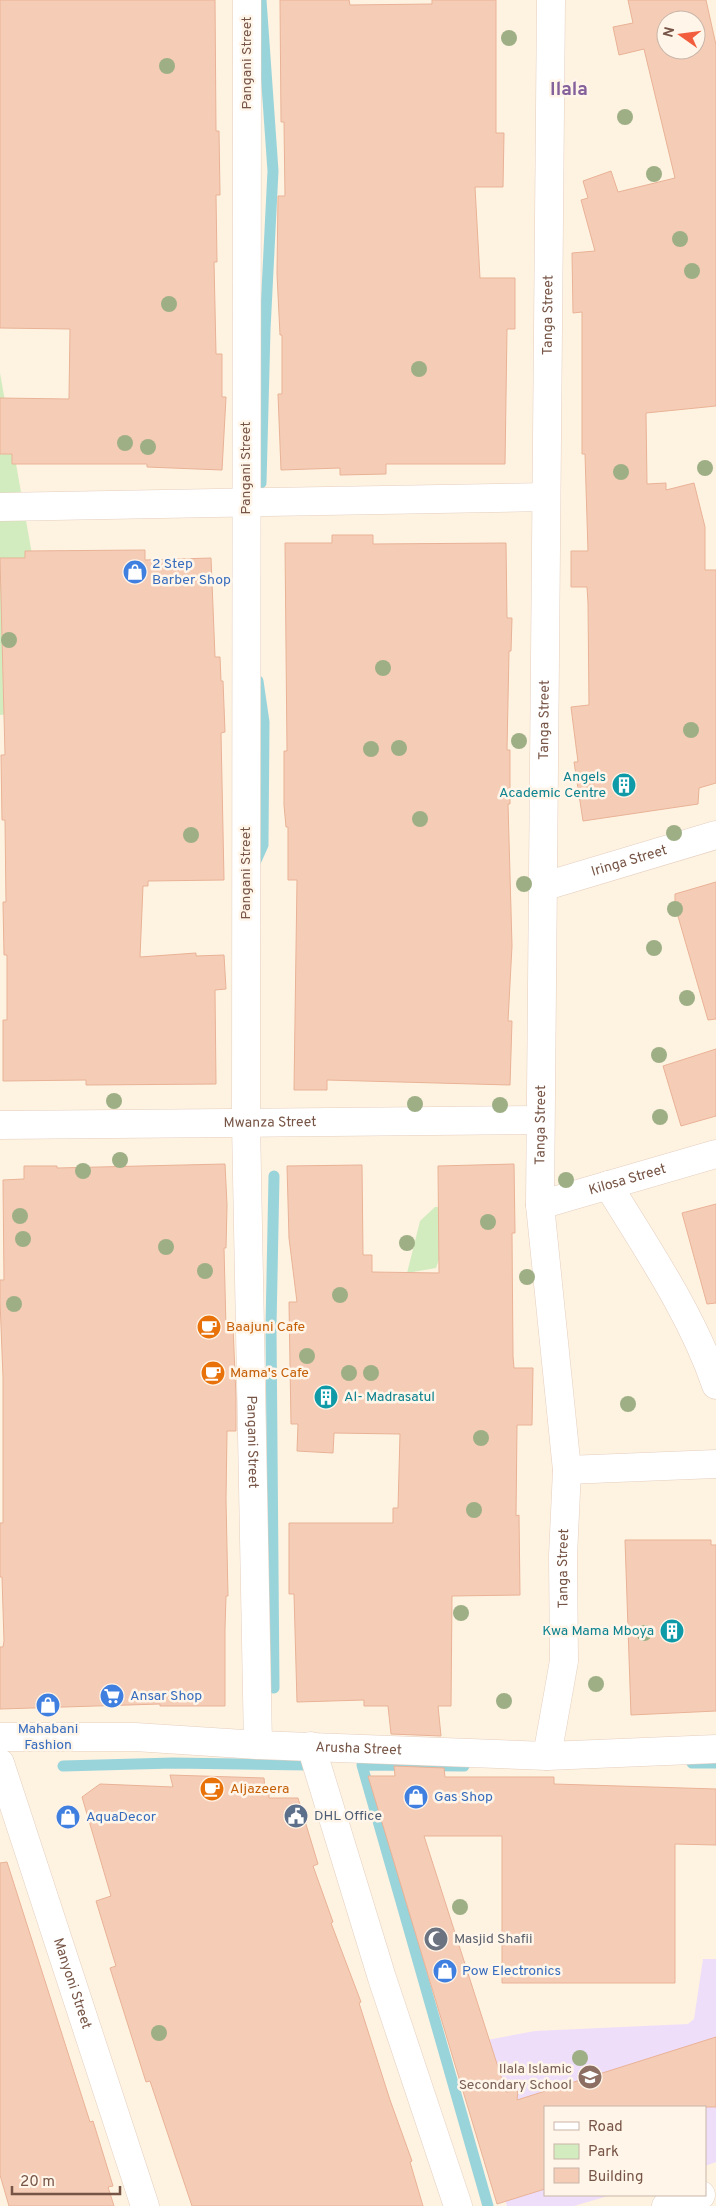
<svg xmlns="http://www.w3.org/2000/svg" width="716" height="2206" font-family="Overpass,sans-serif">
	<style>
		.education { fill: #efdefa }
		.green { fill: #d3ecbf }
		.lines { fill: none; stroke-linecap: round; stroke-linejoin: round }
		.stream { stroke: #9ad4db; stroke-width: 11 }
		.building { fill: #f5cdb7; stroke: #e9b296; fill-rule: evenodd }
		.minor-casing { stroke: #e5cfbf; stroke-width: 29 }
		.minor { stroke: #fff; stroke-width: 28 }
		.tree { fill: #9eaf86 }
		.labels { text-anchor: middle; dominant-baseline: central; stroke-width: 5; stroke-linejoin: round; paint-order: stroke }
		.street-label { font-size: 14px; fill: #775546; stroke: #fff5e9 }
		.shop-label { font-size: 14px; fill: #366cbe; stroke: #fff5e9; text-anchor: start }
		.culture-label { font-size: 14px; fill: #0d838f; stroke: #fff5e9; text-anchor: end }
		.food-label { font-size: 14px; fill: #c56008; stroke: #fff5e9; text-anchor: start }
		.service-label { font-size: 14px; fill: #4e5e75; stroke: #fff5e9; text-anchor: start }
		.worship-label { font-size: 14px; fill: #5b616d; stroke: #fff5e9; text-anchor: start }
		.education-label { font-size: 14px; fill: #785e54; stroke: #fff5e9; text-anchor: end }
		.district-label { font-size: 19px; font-weight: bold; fill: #85619b; stroke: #fff5e9 }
	</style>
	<rect width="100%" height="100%" fill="#fef2e1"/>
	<!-- education -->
	<path class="education" d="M703,1959h13v203l-11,4v-59h-160v88h66l-37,11h-67l-52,-160 80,-15 153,-7 6,-5z"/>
	<!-- green -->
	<g class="green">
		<path d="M0,373l39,221 5,117 -44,4z"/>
		<path d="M435,1207h22l-21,61 -29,5 13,-52z"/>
	</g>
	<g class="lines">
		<!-- stream -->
		<g class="stream">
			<path d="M261,0l12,171 -8,159 -4,153"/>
			<path d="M254,865l9,-20 1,-123 -6,-41"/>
			<path d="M274,1688l-3,-361 3,-151"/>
			<path d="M692,1763h24"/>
			<path d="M63,1766l110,-3 135,2"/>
			<path d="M464,1766l-102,-1 126,441"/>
		</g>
	</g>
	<!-- building -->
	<g class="building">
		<path d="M0,0h215l1,131h3l1,64h-4l1,67h-3l2,92h6v43h4l-4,73 -75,-3v-3h-135v-10h-12v-56l69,1 1,-70 -70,-1z"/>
		<path d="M280,0h69l1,5 82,-1v-4h64v133h8l-1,54h-28l5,91h35v51h-8l-2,135h-119v10l-46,1v-7l-59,2 -3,-76h4v-59h-2l-3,-61 1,-78h7l-1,-74h-3z"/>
		<path d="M628,0h78l10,45v361l-70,7 1,71 19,-1v7l28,-7 11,44v43h11v213l-17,5 -1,16 -115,17 -9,-59h4l-7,-55 18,-2 -1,-102 -1,-16h-16v-36h17l-3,-97h-3v-142l-9,1 -1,-60 23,-2 -14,-51 7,-2 -5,-17 28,-10 7,21 57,-14 -31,-129 -25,6 -6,-28 20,-4zM666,20h30v30h-30z"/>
		<path d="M332,535h41v9l133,-1 1,75h5l-1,33h-2l-2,99h3v54h-2l4,142 -4,75h4l-2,64 -183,-5v10h-33l3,-210h-9v-53h-2l-2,-22v-54h3l-2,-208h47z"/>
		<path d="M145,550v10l66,-2 4,99h5l1,24h2l2,51 -4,1 3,147 -76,1v5h-5l-3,71 56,-4v3l28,-1 2,34 -11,1 1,94 -130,1v-5l-83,1v-61h4v-65h-3l-1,-53h3l-1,-82h-3l-1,-65h4l-5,-197h25v-7z"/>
		<path d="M716,882v137l-8,1 -33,-114v-12z"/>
		<path d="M716,1049v67l-35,10 -18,-60z"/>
		<path d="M225,1164l2,41 -1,43h-2l2,80 7,-1 3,70v34h-9l-1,68 2,97h-2l-1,32v78h-65v-2l-160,5v-62h3l1,-6 -2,-64h-2v-54h3v-146l-3,-76v-21h4l-1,-100 21,-1v-13h33v2z"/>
		<path d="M514,1164l1,69h-3l1,123 1,12h19l-1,57h-15l-1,91 3,-1 1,80 -68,1 -1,110h-13l3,30 -50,-2 -3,-28h-24v-6l-67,2 -3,-108h-5v-71h104v-15h5l2,-74 -66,-1 -1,20 -36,-2 1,-27h-7l-2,-122h8l-8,-64 -2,-72 75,-1 1,90h9v17l67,1 -1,-107z"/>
		<path d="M716,1204v99l-9,1 -25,-91z"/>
		<path d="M625,1540h86v5h5v166l-85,4z"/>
		<path d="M394,1766l50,2 1,9h109v7l162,5v56l-41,-1v139h-173v-147h-78l82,256 12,-1 -1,9 199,-63v70h-171v82l-48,15 -129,-428h27z"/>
		<path d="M170,1775l94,3 1,11 4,-1v10h29l20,66 -5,2 20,56 -2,1 30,79 -2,1 31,97 22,61 -2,1 13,44h-231l-42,-125 -4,1 -36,-114 6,-2 -20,-65 15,-5 -29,-99 18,-13 73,3z"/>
		<path d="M7,1862l83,260 3,-1 20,65 -5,1 6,19h-105l-9,-31v-312z"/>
	</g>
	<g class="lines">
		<defs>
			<g id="minor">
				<path id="s1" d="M247,0l-1,1123 12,622"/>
				<path d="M0,507l546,-10"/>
				<path id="s2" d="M542,887l174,-52"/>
				<path id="s3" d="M0,1125l540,-5"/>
				<path d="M608,1185c39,64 84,129 108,200"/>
				<path id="s4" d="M540,1205l176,-51"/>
				<path d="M567,1470l149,-6"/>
				<path id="s5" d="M0,1737h135l123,8 289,11 169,-7"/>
				<path d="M311,1746l71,232 76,228"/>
				<path id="s6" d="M547,1756l17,-95 -1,-105 4,-86 -27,-265 11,-1205"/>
				<path id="s7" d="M0,1763l145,443"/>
				<path d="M666,2206l35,-11"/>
			</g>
		</defs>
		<!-- minor casing -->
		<use href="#minor" class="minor-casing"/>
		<!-- minor -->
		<use href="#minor" class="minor"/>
	</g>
	<!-- trees -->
	<g class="tree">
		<circle cx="509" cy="38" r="8"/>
		<circle cx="167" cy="66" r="8"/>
		<circle cx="625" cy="117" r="8"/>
		<circle cx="654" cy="174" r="8"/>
		<circle cx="680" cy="239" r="8"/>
		<circle cx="692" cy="271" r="8"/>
		<circle cx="169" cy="304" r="8"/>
		<circle cx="419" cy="369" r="8"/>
		<circle cx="125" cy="443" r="8"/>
		<circle cx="148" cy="447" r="8"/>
		<circle cx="705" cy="468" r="8"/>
		<circle cx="621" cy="472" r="8"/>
		<circle cx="9" cy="640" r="8"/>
		<circle cx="383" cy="668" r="8"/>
		<circle cx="691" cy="730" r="8"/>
		<circle cx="519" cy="741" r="8"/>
		<circle cx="399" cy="748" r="8"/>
		<circle cx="371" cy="749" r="8"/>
		<circle cx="420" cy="819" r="8"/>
		<circle cx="674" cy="833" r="8"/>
		<circle cx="191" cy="835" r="8"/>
		<circle cx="524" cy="884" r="8"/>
		<circle cx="675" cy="909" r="8"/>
		<circle cx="654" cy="948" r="8"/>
		<circle cx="687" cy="998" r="8"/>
		<circle cx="659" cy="1055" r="8"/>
		<circle cx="114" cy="1101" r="8"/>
		<circle cx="415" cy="1104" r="8"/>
		<circle cx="500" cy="1105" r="8"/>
		<circle cx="660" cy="1117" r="8"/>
		<circle cx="120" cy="1160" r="8"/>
		<circle cx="83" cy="1171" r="8"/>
		<circle cx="566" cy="1180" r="8"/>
		<circle cx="20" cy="1216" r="8"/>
		<circle cx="488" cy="1222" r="8"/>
		<circle cx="23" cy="1239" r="8"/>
		<circle cx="407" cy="1243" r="8"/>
		<circle cx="166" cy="1247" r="8"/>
		<circle cx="205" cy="1271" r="8"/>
		<circle cx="527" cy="1277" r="8"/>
		<circle cx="340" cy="1295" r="8"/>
		<circle cx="14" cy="1304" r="8"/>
		<circle cx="307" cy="1356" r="8"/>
		<circle cx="349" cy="1373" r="8"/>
		<circle cx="371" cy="1373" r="8"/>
		<circle cx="628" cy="1404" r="8"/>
		<circle cx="481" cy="1438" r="8"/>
		<circle cx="474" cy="1510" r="8"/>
		<circle cx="461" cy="1613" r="8"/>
		<circle cx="644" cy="1633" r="8"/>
		<circle cx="596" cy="1684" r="8"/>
		<circle cx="504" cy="1701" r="8"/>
		<circle cx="460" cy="1907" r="8"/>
		<circle cx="159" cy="2033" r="8"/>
		<circle cx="580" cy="2058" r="8"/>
	</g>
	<!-- icons -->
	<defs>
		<symbol id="shop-disc" viewBox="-11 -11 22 22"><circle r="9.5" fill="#3f7fe0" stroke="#fff5e9"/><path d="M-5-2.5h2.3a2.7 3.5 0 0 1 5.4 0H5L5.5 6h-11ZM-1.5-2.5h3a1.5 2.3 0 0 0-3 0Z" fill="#fff"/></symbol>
		<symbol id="building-disc" viewBox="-11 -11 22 22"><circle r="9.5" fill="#0f9aa8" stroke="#fff5e9"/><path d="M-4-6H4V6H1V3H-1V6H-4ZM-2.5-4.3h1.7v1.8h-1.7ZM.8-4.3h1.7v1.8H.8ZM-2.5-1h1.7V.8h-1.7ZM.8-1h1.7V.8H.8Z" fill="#fff"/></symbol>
		<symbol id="cafe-disc" viewBox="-11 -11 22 22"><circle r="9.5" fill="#e8710a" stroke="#fff5e9"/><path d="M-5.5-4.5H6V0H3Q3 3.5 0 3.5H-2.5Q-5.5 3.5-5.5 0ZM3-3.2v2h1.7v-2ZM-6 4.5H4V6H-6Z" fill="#fff"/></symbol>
		<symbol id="supermarket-disc" viewBox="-11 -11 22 22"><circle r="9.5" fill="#3f7fe0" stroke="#fff5e9"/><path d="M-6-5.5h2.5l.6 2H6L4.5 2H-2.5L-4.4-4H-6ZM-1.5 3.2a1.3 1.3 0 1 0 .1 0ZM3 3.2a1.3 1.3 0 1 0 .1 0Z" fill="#fff"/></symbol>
		<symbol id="civic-disc" viewBox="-11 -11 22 22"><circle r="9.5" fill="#5c6f8a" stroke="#fff5e9"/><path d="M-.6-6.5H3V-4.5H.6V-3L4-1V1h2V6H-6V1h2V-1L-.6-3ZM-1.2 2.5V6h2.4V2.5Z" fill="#fff"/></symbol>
		<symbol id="mosque-disc" viewBox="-11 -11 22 22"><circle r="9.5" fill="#6b7280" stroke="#fff5e9"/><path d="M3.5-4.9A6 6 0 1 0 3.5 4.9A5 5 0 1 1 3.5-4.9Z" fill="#fff"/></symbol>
		<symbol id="school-disc" viewBox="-11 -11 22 22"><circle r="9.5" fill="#8d6e63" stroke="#fff5e9"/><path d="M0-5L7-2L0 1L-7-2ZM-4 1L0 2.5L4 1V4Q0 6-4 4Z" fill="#fff"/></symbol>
	</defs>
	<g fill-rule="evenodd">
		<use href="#shop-disc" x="121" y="558" width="28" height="28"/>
		<use href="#building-disc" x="610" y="771" width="28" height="28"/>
		<use href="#cafe-disc" x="195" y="1313" width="28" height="28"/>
		<use href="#cafe-disc" x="199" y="1359" width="28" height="28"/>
		<use href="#building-disc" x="312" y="1383" width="28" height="28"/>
		<use href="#building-disc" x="658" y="1617" width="28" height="28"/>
		<use href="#supermarket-disc" x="98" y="1682" width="28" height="28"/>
		<use href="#shop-disc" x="34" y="1691" width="28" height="28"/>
		<use href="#cafe-disc" x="198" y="1775" width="28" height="28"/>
		<use href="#shop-disc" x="402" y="1783" width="28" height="28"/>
		<use href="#civic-disc" x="282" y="1802" width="28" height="28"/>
		<use href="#shop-disc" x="54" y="1803" width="28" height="28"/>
		<use href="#mosque-disc" x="422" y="1925" width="28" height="28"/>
		<use href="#shop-disc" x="431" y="1957" width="28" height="28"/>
		<use href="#school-disc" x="576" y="2063" width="28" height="28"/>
	</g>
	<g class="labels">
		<!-- street labels -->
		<g class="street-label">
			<text transform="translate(247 63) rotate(-90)">Pangani Street</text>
			<text stroke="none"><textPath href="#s6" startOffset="1444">Tanga Street</textPath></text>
			<text transform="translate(246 468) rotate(-90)">Pangani Street</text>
			<text stroke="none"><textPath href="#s6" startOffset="1039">Tanga Street</textPath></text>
			<text stroke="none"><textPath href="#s2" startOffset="91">Iringa Street</textPath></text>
			<text transform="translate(246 873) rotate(-90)">Pangani Street</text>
			<text stroke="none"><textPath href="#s3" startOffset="270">Mwanza Street</textPath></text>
			<text stroke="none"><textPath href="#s6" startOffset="634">Tanga Street</textPath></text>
			<text stroke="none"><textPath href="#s4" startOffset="91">Kilosa Street</textPath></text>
			<text stroke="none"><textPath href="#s1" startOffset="1442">Pangani Street</textPath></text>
			<text stroke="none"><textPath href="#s6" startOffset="189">Tanga Street</textPath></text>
			<text stroke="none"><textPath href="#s5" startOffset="359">Arusha Street</textPath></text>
			<text stroke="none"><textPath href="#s7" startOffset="232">Manyoni Street</textPath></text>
		</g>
		<!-- shop labels -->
		<g class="shop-label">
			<text x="152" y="564">2 Step<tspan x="152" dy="16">Barber Shop</tspan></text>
			<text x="130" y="1696">Ansar Shop</text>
			<text x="48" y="1729" text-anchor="middle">Mahabani<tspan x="48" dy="16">Fashion</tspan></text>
			<text x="434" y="1797">Gas Shop</text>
			<text x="86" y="1817">AquaDecor</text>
			<text x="462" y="1971">Pow Electronics</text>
		</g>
		<!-- culture labels -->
		<g class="culture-label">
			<text x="606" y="777">Angels<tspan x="606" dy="16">Academic Centre</tspan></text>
			<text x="344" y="1397" text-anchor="start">Al- Madrasatul</text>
			<text x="654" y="1631">Kwa Mama Mboya</text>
		</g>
		<!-- food labels -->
		<g class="food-label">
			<text x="226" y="1327">Baajuni Cafe</text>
			<text x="230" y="1373">Mama's Cafe</text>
			<text x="230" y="1789">Aljazeera</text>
		</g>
		<!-- service labels -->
		<g class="service-label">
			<text x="314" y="1816">DHL Office</text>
		</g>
		<!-- worship labels -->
		<g class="worship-label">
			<text x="454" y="1939">Masjid Shafii</text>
		</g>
		<!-- education labels -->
		<g class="education-label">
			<text x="572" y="2069">Ilala Islamic<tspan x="572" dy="16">Secondary School</tspan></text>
		</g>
		<!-- district labels -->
		<g class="district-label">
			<text x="569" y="90">Ilala</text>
		</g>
	</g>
	<!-- legend -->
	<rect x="544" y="2106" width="162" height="90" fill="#fff5e9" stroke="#c9b5a8"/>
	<rect x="554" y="2122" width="25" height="8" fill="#ffffff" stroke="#c9b5a8"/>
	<text x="588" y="2131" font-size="15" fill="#775546">Road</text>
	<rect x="554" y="2144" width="25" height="15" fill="#d3ecbf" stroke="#c9b5a8"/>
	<text x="588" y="2156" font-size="15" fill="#775546">Park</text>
	<rect x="554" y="2168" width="25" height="15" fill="#f5cdb7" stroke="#c9b5a8"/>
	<text x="588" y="2181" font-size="15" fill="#775546">Building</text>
	<!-- north arrow -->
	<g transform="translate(681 35) rotate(284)"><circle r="24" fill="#fff5e9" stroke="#c9b5a8"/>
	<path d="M0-4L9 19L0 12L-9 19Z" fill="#f25d3d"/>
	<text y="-8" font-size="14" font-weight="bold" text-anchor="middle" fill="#775546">N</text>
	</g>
	<!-- scale -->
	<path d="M12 2186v8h108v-8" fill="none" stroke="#775546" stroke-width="2.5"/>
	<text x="20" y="2186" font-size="15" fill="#775546" stroke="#fff5e9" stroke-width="4" paint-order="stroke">20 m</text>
</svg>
